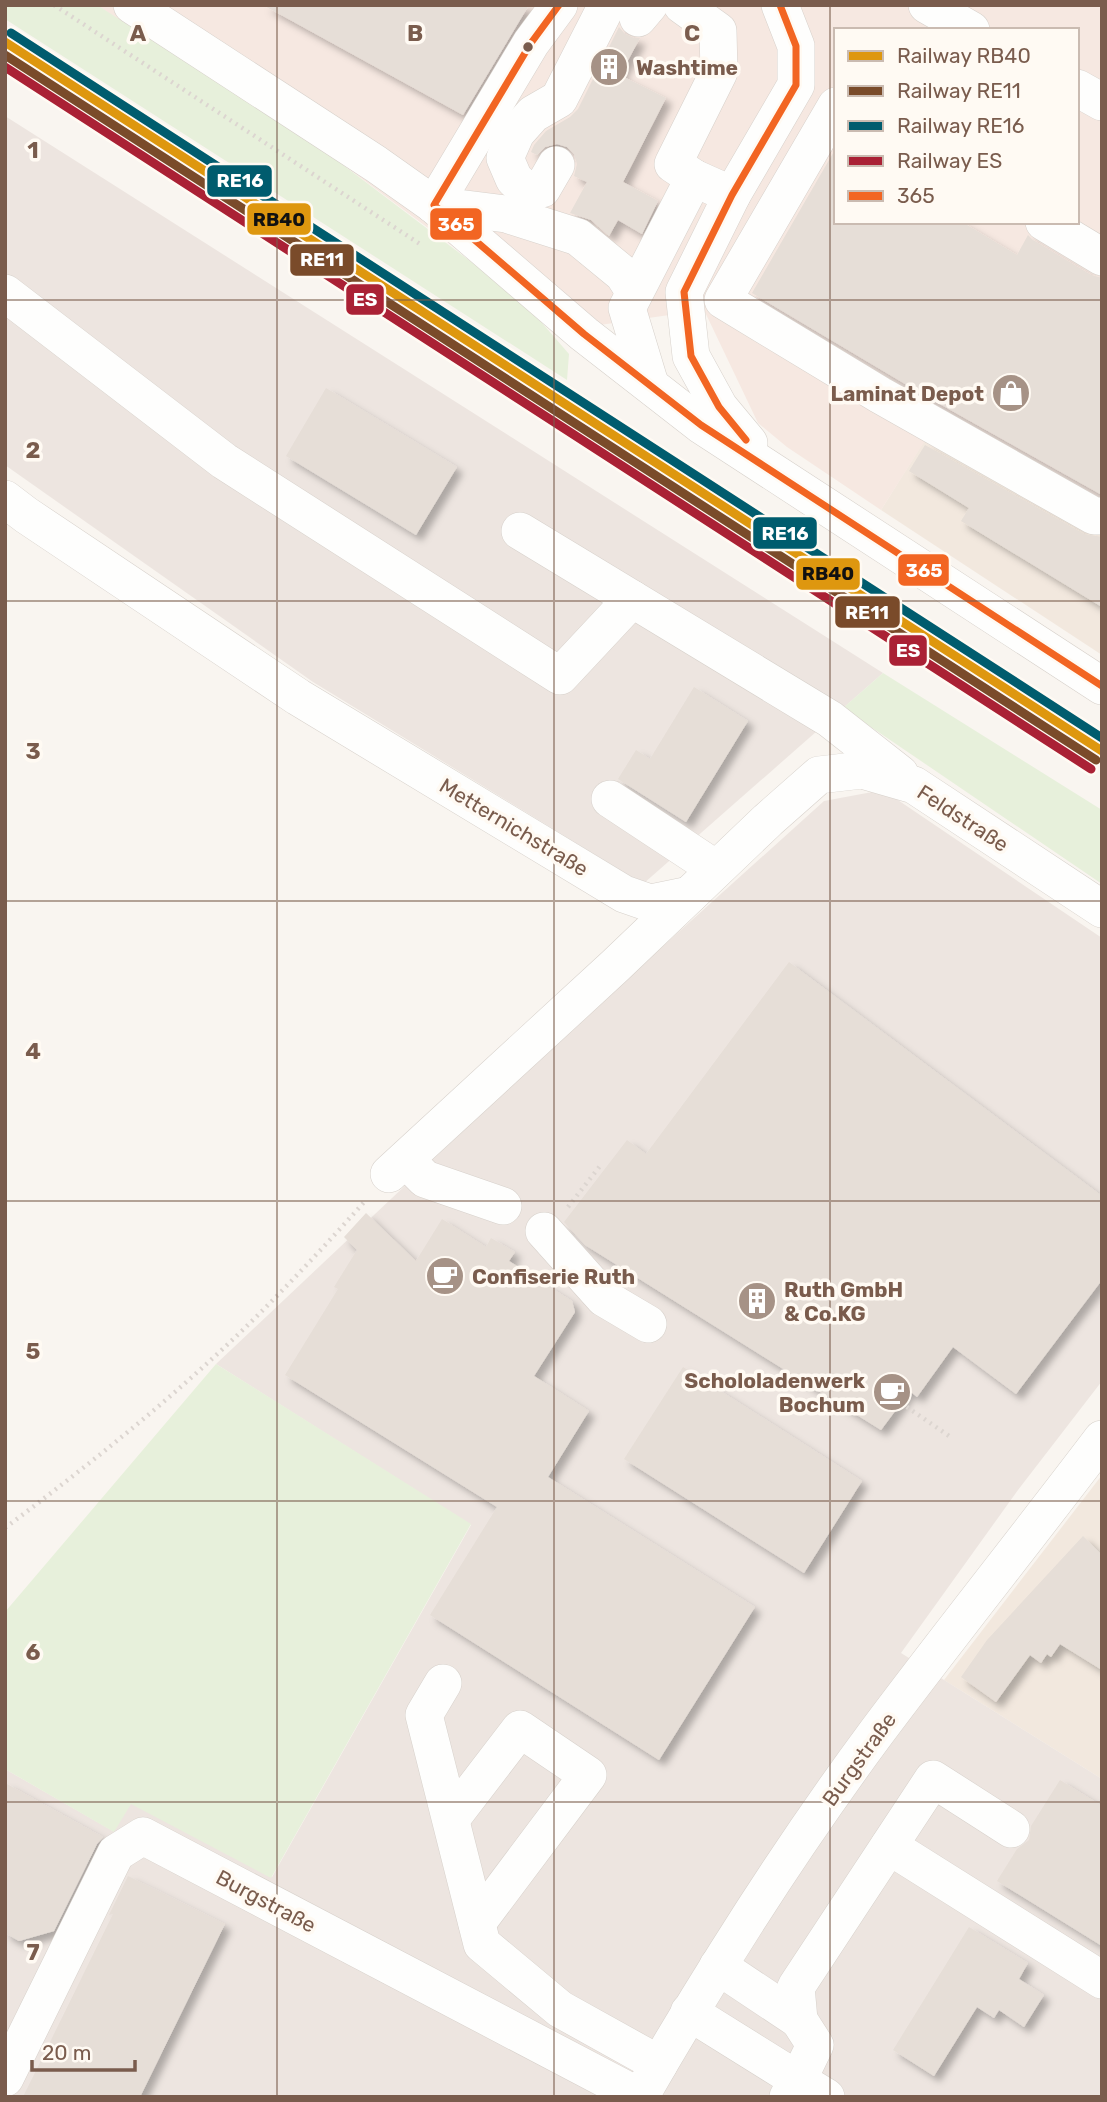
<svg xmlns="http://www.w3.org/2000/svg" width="1107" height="2102" font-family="Rubik,sans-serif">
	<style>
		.residential { fill: #f2e8de }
		.commercial { fill: #f6e8e1; fill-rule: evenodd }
		.industrial { fill: #ede5e0 }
		.green { fill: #e7f0db }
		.building { fill: #e6ded7; filter: url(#shadow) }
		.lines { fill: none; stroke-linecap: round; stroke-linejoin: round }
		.minor-casing { stroke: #d7d1cb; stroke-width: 38 }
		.path { stroke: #dcd5d0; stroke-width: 4.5; stroke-dasharray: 2 5; stroke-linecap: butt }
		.minor { stroke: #fefefd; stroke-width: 37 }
		.bus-1-casing { stroke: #fffaf3; stroke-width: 12 }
		.bus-1 { stroke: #f26522; stroke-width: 7 }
		.rail-1-casing { stroke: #fffaf3; stroke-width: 14 }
		.rail-2-casing { stroke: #fffaf3; stroke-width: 14 }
		.rail-3-casing { stroke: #fffaf3; stroke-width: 14 }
		.rail-4-casing { stroke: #fffaf3; stroke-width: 14 }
		.rail-1 { stroke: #de970f; stroke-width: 9 }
		.rail-2 { stroke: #7a4b2a; stroke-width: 9 }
		.rail-3 { stroke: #005c6e; stroke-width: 9 }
		.rail-4 { stroke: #aa2135; stroke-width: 9 }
		.grid { fill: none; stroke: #7a5c4d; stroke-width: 2; stroke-opacity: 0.55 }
		.bus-dot { fill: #7a5c4d; stroke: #fffaf3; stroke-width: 2.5 }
		.labels { text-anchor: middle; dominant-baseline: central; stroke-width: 7; stroke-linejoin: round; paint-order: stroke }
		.poi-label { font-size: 21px; font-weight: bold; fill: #7a5c4d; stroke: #fffaf3; text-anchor: start }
		.street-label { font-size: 21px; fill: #7a5c4d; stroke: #fffaf3 }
		.grid-label { font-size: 23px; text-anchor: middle; font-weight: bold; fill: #7a5c4d; stroke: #fffaf3; stroke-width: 7; stroke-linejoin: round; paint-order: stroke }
		.line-badge { stroke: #fffaf3; stroke-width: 2.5 }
		.badge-label { font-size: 19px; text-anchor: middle; font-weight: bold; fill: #fff }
		.pale-badge-label { font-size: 19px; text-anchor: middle; font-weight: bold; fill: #111 }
	</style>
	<defs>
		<filter id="shadow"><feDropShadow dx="6" dy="6" stdDeviation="3.5" flood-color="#0004"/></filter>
	</defs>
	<rect width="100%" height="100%" fill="#f9f5f0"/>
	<!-- residential -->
	<g class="residential">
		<path d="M926,438l176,90v127l-221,-145z"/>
		<path d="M1102,1475v304l-158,-99z"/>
	</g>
	<!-- commercial -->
	<path class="commercial" d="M96,5h1006v523l-17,4 -159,-93 -45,71 -94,-63 -29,-24 -54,-113 -139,20 -247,-184zM836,30h241v192h-241z"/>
	<!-- industrial -->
	<g class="industrial">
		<path d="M5,116l878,557 -240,211 -330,-202 -308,-217z"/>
		<path d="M883,790l219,148v443l-84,109 -117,163 201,126v318h-1097v-328l108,62 18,-28 141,74 199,-352 -255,-161 353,-333 255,-230z"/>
	</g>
	<!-- green -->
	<g class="green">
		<path d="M5,5h92l221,141 205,155 46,53 -2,26 -562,-361z"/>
		<path d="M883,673l219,137v74l-259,-176z"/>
		<path d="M216,1364l255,160 -200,354 -140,-74 -17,28 -109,-63v-157z"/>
	</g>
	<!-- building -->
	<g class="building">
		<path d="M263,5h266l-66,110z"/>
		<path d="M619,27l6,7 9,4h6l-20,37 46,23 -43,84 35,19 -16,33 -24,-14 -9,16 -18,-16 -21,-7 17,-31 -13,-6 3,-12 -3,-10 -7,-7 -10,-3 -12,3 -8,8 -6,-3 3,-7 12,-14 24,-14 8,-8z"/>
		<path d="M836,148v74h126l55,33 11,-20 5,5 58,35 11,3v217l-180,-101 -170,-101z"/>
		<path d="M326,388l131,79 -41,68 -130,-79z"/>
		<path d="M925,445l159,89 18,3v70l-141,-86 8,-13 -60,-37z"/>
		<path d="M694,687l54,34 -62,101 -68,-43 18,-29 14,9z"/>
		<path d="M789,962l313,234v84l-86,114 -63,-47 -36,50 -7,-6 -29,39 -296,-185 -21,-23 63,-82 19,14z"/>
		<path d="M366,1213l50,48 26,-42 44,28 5,-9 24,14 -6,9 63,40 3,11 -41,64 55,35 -41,66 207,130 -96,153 -229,-145 67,-108 -212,-132 53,-86 -4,-2 23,-37 -13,-13z"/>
		<path d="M683,1367l179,114 -58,92 -180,-114z"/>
		<path d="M1083,1536l19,19v115l-42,-26 -9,13 -4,-3 -6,9 -11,-8 -34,47 -35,-25 26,-37z"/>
		<path d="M1060,1780l42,26v140l-105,-65 20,-32 12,-9 2,-14z"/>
		<path d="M5,1783l98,54 -6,7 -43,87 -35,10 -14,-8z"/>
		<path d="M128,1876l97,48 -85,173h-117l90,-183 -4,1z"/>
		<path d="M969,1927l59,36 -9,16 25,16 -20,32 -25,-17 -5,8 -17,-11 -43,69 -41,-26z"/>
	</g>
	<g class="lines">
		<defs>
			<g id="minor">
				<path d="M132,5l244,159 58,41 150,129 117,91 401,261"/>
				<path d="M682,5l36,26 1,41 -46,92 21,14 38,17"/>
				<path d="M927,5l44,25"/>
				<path d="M638,18l11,-13"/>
				<path d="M1077,88l25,14"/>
				<path d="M836,106l-113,194 157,95 214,121h8"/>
				<path d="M556,165l-14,24 -16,1 -12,-11 -9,-21 11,-25 17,-19 26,-15 48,-94"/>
				<path d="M434,205l97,-162 28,-38"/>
				<path d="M434,205l72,9 72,23 45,37 11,17"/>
				<path d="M1044,222l58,35"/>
				<path d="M5,293l219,168 336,215 72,-77"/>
				<path d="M650,384l-23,-76 67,-130"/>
				<path d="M749,443l-30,-36 -28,-51 -7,-64 48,-97 64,-110v-39l-16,-41"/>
				<path d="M5,499l21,16 272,182 326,197 26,9 39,-8"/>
				<path d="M520,531l310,188 70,55"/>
				<path d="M610,799l106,70"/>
				<path d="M406,1160l19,19 78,27"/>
				<path d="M389,1174l226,-208 153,-146 51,-45 43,-5 52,15 188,124"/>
				<path d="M544,1231l60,67 44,26"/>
				<path d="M443,1683l-19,32 58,229 78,65 99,55"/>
				<path d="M451,1819l69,-90 68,46 -111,148"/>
				<path d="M889,1846l213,134"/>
				<path d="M718,1966l81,54"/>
				<path d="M689,2012l109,68 17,-35 -16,-25 -3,-33 137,-208 78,50"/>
				<path d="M5,2078l111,-225 27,-17 497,261c72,-125 150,-248 236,-364 74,-99 151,-195 226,-294"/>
				<path d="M788,2097l10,-17 28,17"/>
			</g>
		</defs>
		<!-- minor casing -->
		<use href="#minor" class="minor-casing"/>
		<!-- path -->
		<g class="path">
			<path d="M54,5l366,239"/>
			<path d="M568,1207l32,-41"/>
			<path d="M901,1403l51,35"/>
			<path d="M5,1528c89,-67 177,-137 256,-216 36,-36 71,-74 105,-112"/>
		</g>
		<!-- minor -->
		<use href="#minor" class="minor"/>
		<defs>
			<g id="bus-1">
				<path d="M559,5l-28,38 -97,162 150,129 117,91 401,261"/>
				<path d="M746,440l-27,-33 -28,-51 -7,-64 48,-97 64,-110v-39l-16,-41"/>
			</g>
		</defs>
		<!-- bus-1 casing -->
		<use href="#bus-1" class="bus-1-casing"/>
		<!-- bus-1 -->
		<use href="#bus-1" class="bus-1"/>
		<defs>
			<path id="rail-1" d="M5,42l1097,709"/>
			<path id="rail-2" d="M5,55l1091,705"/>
			<path id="rail-3" d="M11,33l1091,705"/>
			<path id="rail-4" d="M5,67l1086,702"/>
		</defs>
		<!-- rail-1 casing -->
		<use href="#rail-1" class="rail-1-casing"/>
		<!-- rail-2 casing -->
		<use href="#rail-2" class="rail-2-casing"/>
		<!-- rail-3 casing -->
		<use href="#rail-3" class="rail-3-casing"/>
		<!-- rail-4 casing -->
		<use href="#rail-4" class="rail-4-casing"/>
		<!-- rail-1 -->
		<use href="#rail-1" class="rail-1"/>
		<!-- rail-2 -->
		<use href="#rail-2" class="rail-2"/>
		<!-- rail-3 -->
		<use href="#rail-3" class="rail-3"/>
		<!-- rail-4 -->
		<use href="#rail-4" class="rail-4"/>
	</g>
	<!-- grid -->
	<path class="grid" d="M277,5v2092M554,5v2092M830,5v2092M5,300h1097M5,601h1097M5,901h1097M5,1201h1097M5,1501h1097M5,1802h1097"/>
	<!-- icons -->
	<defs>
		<symbol id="building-disc" viewBox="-11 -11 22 22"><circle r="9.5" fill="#a69286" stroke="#fffaf3"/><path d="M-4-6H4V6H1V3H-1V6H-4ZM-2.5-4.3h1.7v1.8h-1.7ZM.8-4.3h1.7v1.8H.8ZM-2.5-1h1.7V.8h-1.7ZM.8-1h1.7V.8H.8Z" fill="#fff"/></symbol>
		<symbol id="shop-disc" viewBox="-11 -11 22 22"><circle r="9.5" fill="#a69286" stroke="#fffaf3"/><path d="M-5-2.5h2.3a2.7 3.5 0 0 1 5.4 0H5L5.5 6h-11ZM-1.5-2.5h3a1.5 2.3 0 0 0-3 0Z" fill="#fff"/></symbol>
		<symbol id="cafe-disc" viewBox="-11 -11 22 22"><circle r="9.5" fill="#a69286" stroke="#fffaf3"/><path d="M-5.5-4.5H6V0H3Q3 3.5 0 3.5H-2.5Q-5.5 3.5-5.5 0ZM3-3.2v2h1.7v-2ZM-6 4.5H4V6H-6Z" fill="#fff"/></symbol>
	</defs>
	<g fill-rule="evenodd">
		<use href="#building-disc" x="587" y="45" width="44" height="44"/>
		<use href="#shop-disc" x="989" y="371" width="44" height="44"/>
		<use href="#cafe-disc" x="423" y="1254" width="44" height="44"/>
		<use href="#building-disc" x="735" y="1279" width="44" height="44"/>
		<use href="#cafe-disc" x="870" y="1370" width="44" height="44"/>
	</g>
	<!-- markers -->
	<circle class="bus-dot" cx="528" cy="47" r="6"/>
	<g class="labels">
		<!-- poi labels -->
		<g class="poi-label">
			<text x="636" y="67">Washtime</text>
			<text x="984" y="393" text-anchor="end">Laminat Depot</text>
			<text x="472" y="1276">Confiserie Ruth</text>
			<text x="784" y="1289">Ruth GmbH<tspan x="784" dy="24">&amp; Co.KG</tspan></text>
			<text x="865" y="1380" text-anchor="end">Schololadenwerk<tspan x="865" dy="24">Bochum</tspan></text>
		</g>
		<!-- street labels -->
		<g class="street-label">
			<text transform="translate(963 818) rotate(33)">Feldstraße</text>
			<text transform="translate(514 827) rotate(31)">Metternichstraße</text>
			<text transform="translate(859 1759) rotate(-54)">Burgstraße</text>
			<text transform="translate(266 1901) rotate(28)">Burgstraße</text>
		</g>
	</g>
	<g class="grid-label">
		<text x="138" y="41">A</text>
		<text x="415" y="41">B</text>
		<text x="692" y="41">C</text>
		<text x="33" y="158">1</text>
		<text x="33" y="458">2</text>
		<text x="33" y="759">3</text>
		<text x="33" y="1059">4</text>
		<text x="33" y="1359">5</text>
		<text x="33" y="1660">6</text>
		<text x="33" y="1960">7</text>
	</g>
	<g class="line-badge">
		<rect x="206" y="164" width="67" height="34" rx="7" fill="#005c6e"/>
		<rect x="246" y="202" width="66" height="34" rx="7" fill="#de970f"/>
		<rect x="429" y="207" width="54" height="34" rx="7" fill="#f26522"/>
		<rect x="289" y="243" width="66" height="34" rx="7" fill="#7a4b2a"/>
		<rect x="345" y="283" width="40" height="33" rx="7" fill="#aa2135"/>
		<rect x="752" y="516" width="66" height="34" rx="7" fill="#005c6e"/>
		<rect x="897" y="553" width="53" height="34" rx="7" fill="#f26522"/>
		<rect x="795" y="557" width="66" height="34" rx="7" fill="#de970f"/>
		<rect x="834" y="595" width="67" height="34" rx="7" fill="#7a4b2a"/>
		<rect x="888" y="634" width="40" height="33" rx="7" fill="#aa2135"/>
	</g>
	<g class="badge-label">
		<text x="240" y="187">RE16</text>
		<text x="456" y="231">365</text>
		<text x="322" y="266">RE11</text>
		<text x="365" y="306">ES</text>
		<text x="785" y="540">RE16</text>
		<text x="924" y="577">365</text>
		<text x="867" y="619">RE11</text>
		<text x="908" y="657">ES</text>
	</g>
	<g class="pale-badge-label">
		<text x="279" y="226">RB40</text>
		<text x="828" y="580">RB40</text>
	</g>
	<!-- border -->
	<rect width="1107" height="2102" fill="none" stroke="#7a5c4d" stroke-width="14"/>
	<!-- legend -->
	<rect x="834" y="28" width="245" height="196" fill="#fffaf3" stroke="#cabbb1" stroke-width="2"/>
	<rect x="848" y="51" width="35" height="10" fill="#de970f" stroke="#cabbb1" stroke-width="2"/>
	<text x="897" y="63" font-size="21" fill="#7a5c4d">Railway RB40</text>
	<rect x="848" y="86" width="35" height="10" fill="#7a4b2a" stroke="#cabbb1" stroke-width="2"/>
	<text x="897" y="98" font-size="21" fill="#7a5c4d">Railway RE11</text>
	<rect x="848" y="121" width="35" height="10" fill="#005c6e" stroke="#cabbb1" stroke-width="2"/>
	<text x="897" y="133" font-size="21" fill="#7a5c4d">Railway RE16</text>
	<rect x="848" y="156" width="35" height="10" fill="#aa2135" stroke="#cabbb1" stroke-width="2"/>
	<text x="897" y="168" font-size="21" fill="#7a5c4d">Railway ES</text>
	<rect x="848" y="191" width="35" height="10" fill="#f26522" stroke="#cabbb1" stroke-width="2"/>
	<text x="897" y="203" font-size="21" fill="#7a5c4d">365</text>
	<!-- scale -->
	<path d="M32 2060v10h103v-10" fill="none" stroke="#7a5c4d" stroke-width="3.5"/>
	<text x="42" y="2060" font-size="21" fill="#7a5c4d" stroke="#fffaf3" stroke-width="5" paint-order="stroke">20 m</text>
</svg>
